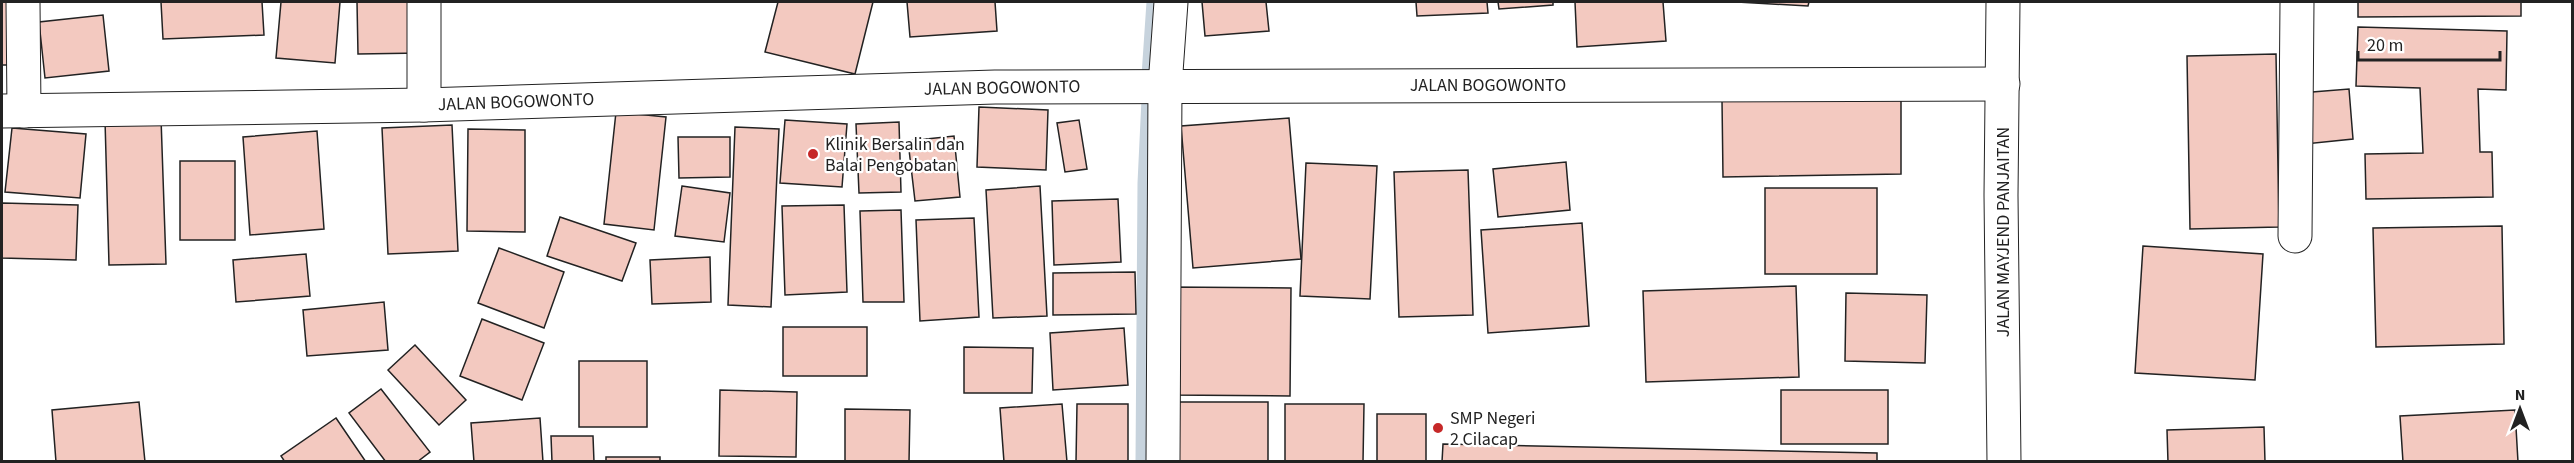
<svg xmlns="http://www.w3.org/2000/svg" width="2574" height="463" font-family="'Source Sans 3',sans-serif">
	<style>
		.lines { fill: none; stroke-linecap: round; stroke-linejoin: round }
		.stream { stroke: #c7d3dd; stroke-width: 15 }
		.building { fill: #f3c9c0; stroke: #222; stroke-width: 1.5 }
		.minor-casing { stroke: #222; stroke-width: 35 }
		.highway-casing { stroke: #222; stroke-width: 35 }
		.minor { stroke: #fff; stroke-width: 33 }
		.highway { stroke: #fff; stroke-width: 33 }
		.poi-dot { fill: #c62828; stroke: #fff; stroke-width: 2 }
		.labels { text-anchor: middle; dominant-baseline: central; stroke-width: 4.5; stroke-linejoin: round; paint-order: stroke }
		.street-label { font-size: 18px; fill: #222; stroke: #fff }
		.poi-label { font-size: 18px; fill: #222; stroke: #fff; text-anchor: start }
	</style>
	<rect width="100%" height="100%" fill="#fff"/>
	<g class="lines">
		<!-- stream -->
		<g class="stream">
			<path d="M1149,76l5,-74"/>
			<path d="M1143,462l2,-279 4,-84"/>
		</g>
	</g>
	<!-- building -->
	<g class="building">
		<rect x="2" y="2" width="12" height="63"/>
		<path d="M161,2h101l2,33 -101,4z"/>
		<path d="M281,2h59l-5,61 -59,-5z"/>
		<path d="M357,2h63l1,51 -63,1z"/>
		<path d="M778,2h95l-18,72 -90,-22z"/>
		<path d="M907,2h88l2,29 -87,6z"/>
		<path d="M1202,2h64l3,29 -64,5z"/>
		<path d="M1416,2h71l1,11 -71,3z"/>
		<path d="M1498,2h55v3l-54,4z"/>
		<path d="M1575,2h88l3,39 -89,6z"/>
		<path d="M1737,2h72l-1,4z"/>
		<path d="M2358,2h163v14l-163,1z"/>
		<path d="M103,15l6,56 -64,7 -6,-56z"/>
		<path d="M2358,27l149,4 -1,59 -28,-1 2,63h12l1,45 -127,2 -1,-45 58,-1 -3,-65 -64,-2z"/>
		<path d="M2276,54l3,173 -89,2 -3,-173z"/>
		<path d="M2349,89l4,50 -48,5 -5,-51z"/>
		<path d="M1901,97v77l-178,3 -1,-77z"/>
		<path d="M979,107l69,3 -2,60 -69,-3z"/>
		<path d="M616,112l50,5 -12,113 -50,-6z"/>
		<path d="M161,118l5,146 -57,1 -4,-145z"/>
		<path d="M1289,118l12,141 -108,9 -12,-142z"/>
		<path d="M785,120l62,4 -5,63 -62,-4z"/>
		<path d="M1079,120l8,49 -22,3 -8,-49z"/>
		<path d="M899,122l2,70 -42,1 -3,-69z"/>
		<path d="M452,125l6,126 -70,3 -6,-126z"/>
		<path d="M735,127l44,2 -8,178 -43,-2z"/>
		<path d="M12,128l74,6 -6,64 -75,-6z"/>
		<path d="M468,129l57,1v102l-58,-1z"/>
		<path d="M317,131l7,98 -74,6 -7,-98z"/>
		<path d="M954,136l6,61 -45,4 -7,-60z"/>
		<path d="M678,137h52v40l-51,1z"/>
		<rect x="180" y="161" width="55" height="79"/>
		<path d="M1566,162l4,48 -72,7 -5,-48z"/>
		<path d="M1306,163l71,3 -7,133 -70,-3z"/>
		<path d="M1468,170l5,145 -74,2 -5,-145z"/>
		<path d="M682,186l48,7 -6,49 -49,-6z"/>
		<path d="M1040,186l7,130 -54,2 -7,-128z"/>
		<rect x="1765" y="188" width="112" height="86"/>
		<path d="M1118,199l3,63 -67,3 -2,-64z"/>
		<path d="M2,203l76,2 -2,55 -74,-2z"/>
		<path d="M844,205l3,87 -62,3 -3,-89z"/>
		<path d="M901,210l3,92h-41l-3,-91z"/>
		<path d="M560,217l76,26 -14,38 -75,-25z"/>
		<path d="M974,218l5,99 -59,4 -4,-101z"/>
		<path d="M1582,223l7,103 -101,7 -7,-103z"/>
		<path d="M2502,226l2,118 -128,3 -3,-119z"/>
		<path d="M2143,246l120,8 -8,126 -120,-7z"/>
		<path d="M499,248l65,24 -20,56 -66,-25z"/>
		<path d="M306,254l4,42 -74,6 -3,-42z"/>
		<path d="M710,257l1,45 -59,2 -2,-44z"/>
		<path d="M1135,272l1,42 -83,1v-42z"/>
		<path d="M1796,286l3,91 -153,5 -3,-91z"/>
		<path d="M1167,287l124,1 -1,108 -123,-1z"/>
		<path d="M1846,293l81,2 -2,68 -80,-2z"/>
		<path d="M384,302l4,48 -81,6 -4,-46z"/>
		<path d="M482,319l62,24 -22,57 -62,-24z"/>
		<rect x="783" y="327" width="84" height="49"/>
		<path d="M1124,328l4,57 -75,5 -3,-57z"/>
		<path d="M415,345l51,55 -27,25 -51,-55z"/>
		<path d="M964,347l69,1 -1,45h-68z"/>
		<rect x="579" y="361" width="68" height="66"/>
		<path d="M381,389l49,63 -13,10h-31l-37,-49z"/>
		<path d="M720,390l77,2 -1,65 -77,-1z"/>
		<rect x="1781" y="390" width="107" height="54"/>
		<path d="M139,402l6,60h-89l-4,-52z"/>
		<path d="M1169,402h99v60h-98z"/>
		<path d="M1062,404l5,58h-63l-4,-54z"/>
		<path d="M1077,404h51v58h-52z"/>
		<path d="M1285,404h79l-1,58h-78z"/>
		<path d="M845,409l65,1 -1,52h-64z"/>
		<path d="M2515,410l3,52h-115l-3,-46z"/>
		<rect x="1377" y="414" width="49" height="48"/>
		<path d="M336,418l30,44h-81l-4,-6z"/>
		<path d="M540,418l3,44h-69l-3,-39z"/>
		<path d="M2264,427l1,35h-97l-1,-32z"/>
		<path d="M551,436h42l1,26h-42z"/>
		<path d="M1443,444l434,9v9h-435z"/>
		<rect x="606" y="457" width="54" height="5"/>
	</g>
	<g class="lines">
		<defs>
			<g id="minor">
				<path d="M23,2l1,109"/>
				<path d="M424,2v103"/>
				<path d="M2,111l422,-6 571,-18 1008,-3"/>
				<path d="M2295,236l2,-234"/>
				<path d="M1163,462l2,-376 6,-84"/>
			</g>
			<path id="highway" d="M2003,2l-2,193 3,267"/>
		</defs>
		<!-- minor casing -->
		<use href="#minor" class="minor-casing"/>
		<!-- highway casing -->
		<use href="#highway" class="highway-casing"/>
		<!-- minor -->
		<use href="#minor" class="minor"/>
		<!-- highway -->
		<use href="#highway" class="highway"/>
	</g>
	<!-- markers -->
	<g class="poi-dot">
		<circle cx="813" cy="154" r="6"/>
		<circle cx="1438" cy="428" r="6"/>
	</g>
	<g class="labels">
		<!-- street labels -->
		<g class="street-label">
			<text x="1488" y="85">JALAN BOGOWONTO</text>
			<text transform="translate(1002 88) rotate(-1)">JALAN BOGOWONTO</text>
			<text transform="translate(516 102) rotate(-2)">JALAN BOGOWONTO</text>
			<text transform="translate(2003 232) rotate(-90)">JALAN MAYJEND PANJAITAN</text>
		</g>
		<!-- poi labels -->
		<g class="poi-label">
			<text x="825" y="144">Klinik Bersalin dan<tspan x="825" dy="21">Balai Pengobatan</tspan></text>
			<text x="1450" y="418">SMP Negeri<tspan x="1450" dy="21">2 Cilacap</tspan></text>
		</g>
	</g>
	<!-- border -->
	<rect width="2574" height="463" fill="none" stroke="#222222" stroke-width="6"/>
	<!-- north arrow -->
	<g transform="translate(2520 409)" stroke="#ffffff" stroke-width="4.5" paint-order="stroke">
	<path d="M0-4.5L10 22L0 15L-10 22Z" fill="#222222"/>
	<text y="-9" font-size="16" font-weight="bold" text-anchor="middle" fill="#222222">N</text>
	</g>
	<!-- scale -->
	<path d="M2358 51v9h142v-9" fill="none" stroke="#222222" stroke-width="3"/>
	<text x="2367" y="51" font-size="18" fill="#222222" stroke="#ffffff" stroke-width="4.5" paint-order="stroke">20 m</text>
</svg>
